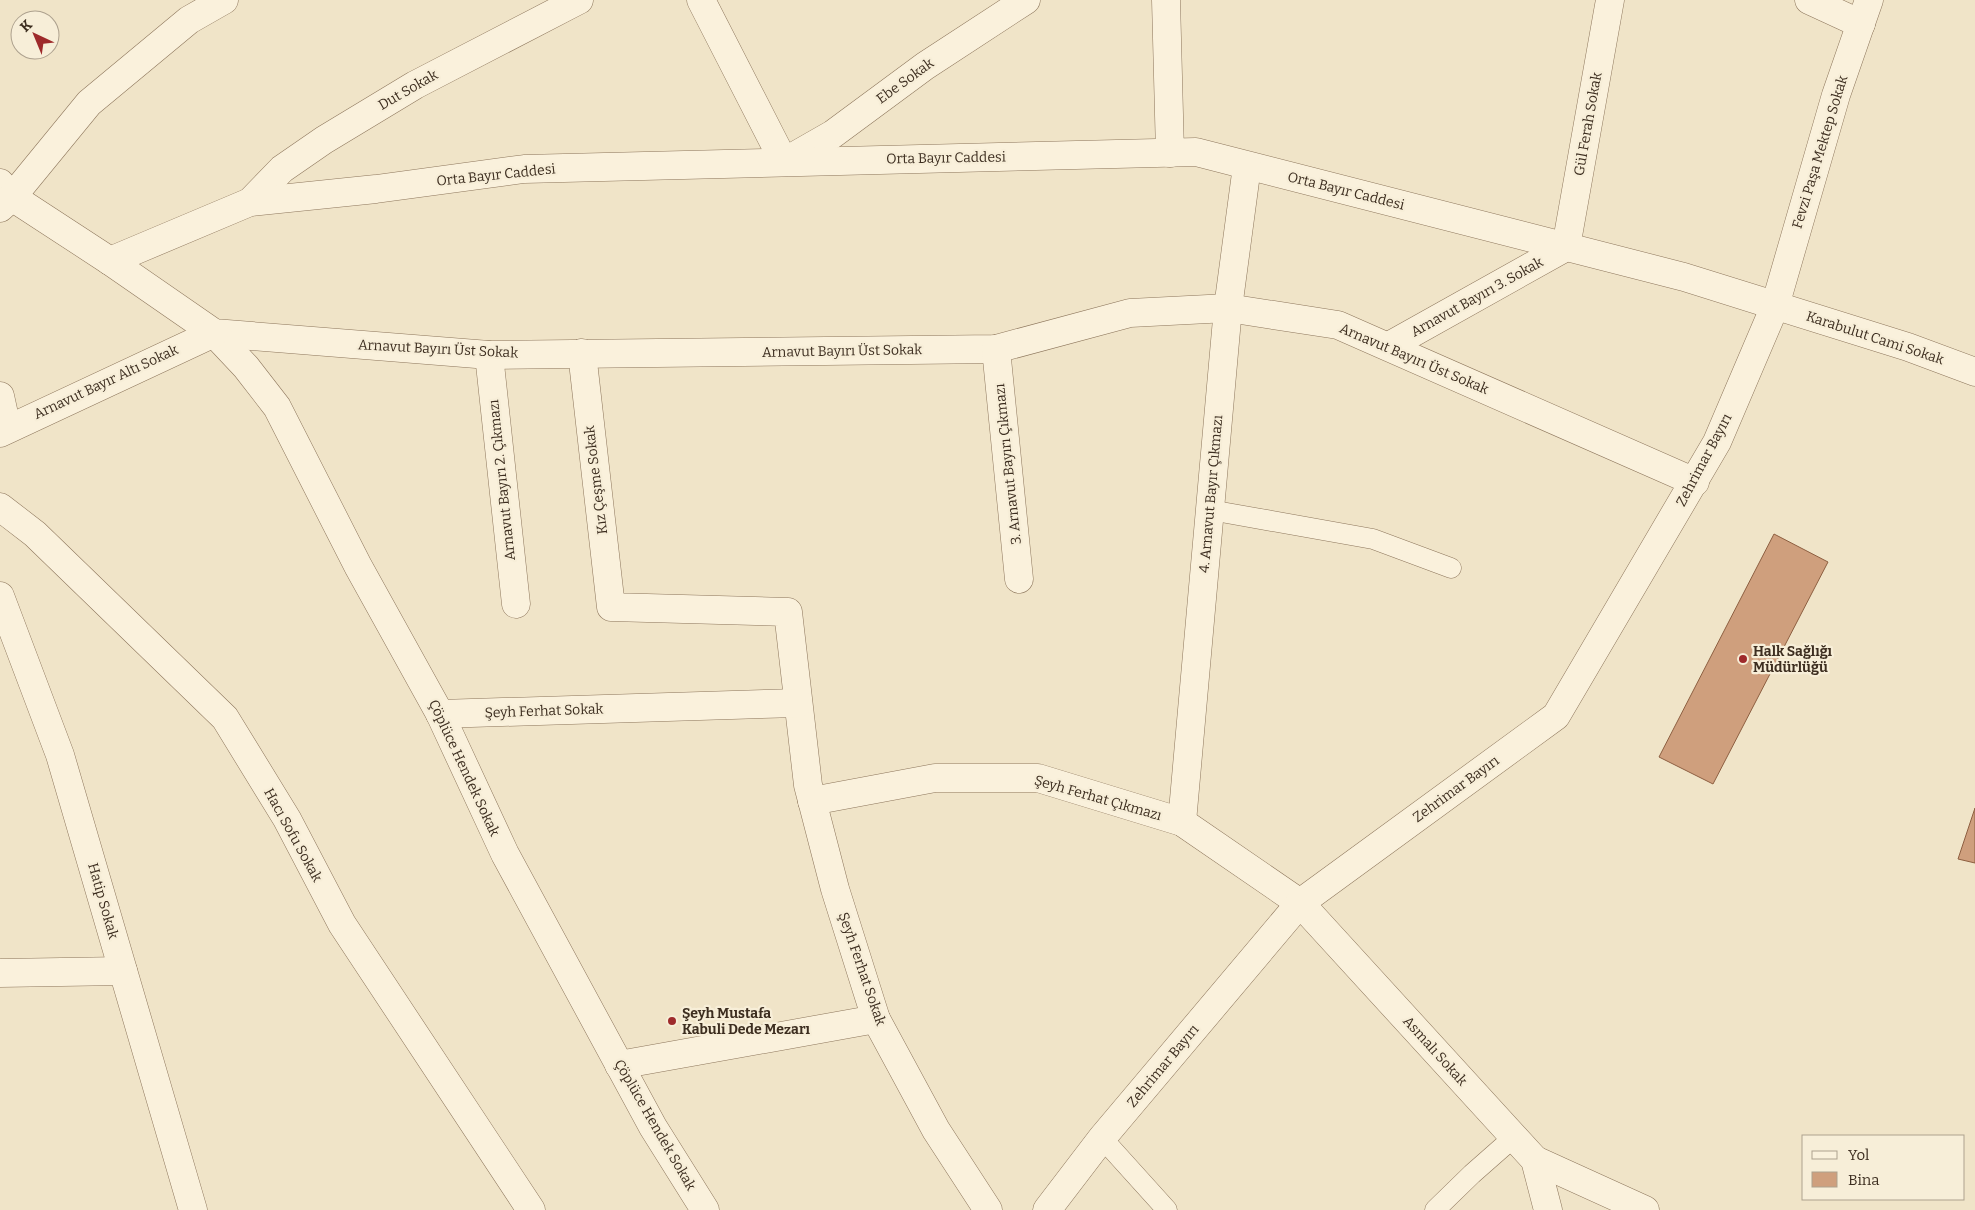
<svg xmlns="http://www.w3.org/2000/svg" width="1975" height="1210" font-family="Bitter,serif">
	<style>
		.building { fill: #cf9f7d; stroke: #8d5f41 }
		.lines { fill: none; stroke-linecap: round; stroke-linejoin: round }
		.service-casing { stroke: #8d765c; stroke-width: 21 }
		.minor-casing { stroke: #8d765c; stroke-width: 29 }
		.service { stroke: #faf1dc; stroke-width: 20 }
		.minor { stroke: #faf1dc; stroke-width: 28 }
		.poi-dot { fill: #9e2a2b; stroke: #f7eed8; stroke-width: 2 }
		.labels { text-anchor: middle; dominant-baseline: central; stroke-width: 4.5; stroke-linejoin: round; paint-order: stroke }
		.street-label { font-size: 14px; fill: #3d2e20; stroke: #f7eed8 }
		.poi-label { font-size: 14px; font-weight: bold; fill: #3d2e20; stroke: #f7eed8; text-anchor: start }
	</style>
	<rect width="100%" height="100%" fill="#f0e4c8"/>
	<!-- building -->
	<g class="building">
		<path d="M1774,534l54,28 -115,222 -54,-27z"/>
		<path d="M1975,808v55l-17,-4z"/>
	</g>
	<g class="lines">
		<defs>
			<g id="service">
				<path d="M1210,510l163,29 78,29"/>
				<path d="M1102,1138l65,72"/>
				<path d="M1435,1210l37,-36 42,-37"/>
			</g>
			<g id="minor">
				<path d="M701,0l83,162 49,-28 92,-68 101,-66"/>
				<path d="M1166,0l4,153"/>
				<path d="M1809,0l52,24"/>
				<path d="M0,183l12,14 98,64 104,72 275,22 507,-6 134,-36 98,-5 110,17 357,157"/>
				<path d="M250,202l32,-33 42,-29 91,-55 164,-85"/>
				<path d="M0,208l12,-11 77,-94 100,-83 35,-20"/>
				<path d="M110,261l140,-59 126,-13 148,-20 672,-17 488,125 224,70 67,25"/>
				<path d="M214,333l32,34 31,40 81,159 82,148 65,140 148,273 52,83"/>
				<path d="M1389,346l177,-99 44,-247"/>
				<path d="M996,349l23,230"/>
				<path d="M582,353l29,254 177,5 20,173 27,104 41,130 60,111 52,80"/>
				<path d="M489,355l27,249"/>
				<path d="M0,396l7,32"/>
				<path d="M0,433l214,-100"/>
				<path d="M0,507l35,27 190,184 62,101 55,105 189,286"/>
				<path d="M0,596l60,159 133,455"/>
				<path d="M440,714l358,-11"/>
				<path d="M812,801l123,-23h103l144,44 118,81 235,257 13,50"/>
				<path d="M1182,822l46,-514 19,-142"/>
				<path d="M0,973l123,-2"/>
				<path d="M619,1065l257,-46"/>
				<path d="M1535,1160l110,50"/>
				<path d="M1047,1210l55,-72 198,-235 256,-187 161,-274 58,-136 61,-211 33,-95"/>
			</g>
		</defs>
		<!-- service casing -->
		<use href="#service" class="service-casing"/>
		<!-- minor casing -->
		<use href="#minor" class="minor-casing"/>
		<!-- service -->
		<use href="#service" class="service"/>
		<!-- minor -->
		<use href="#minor" class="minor"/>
	</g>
	<!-- markers -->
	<g class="poi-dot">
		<circle cx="1743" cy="659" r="5"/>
		<circle cx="672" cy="1021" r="5"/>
	</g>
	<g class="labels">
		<!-- street labels -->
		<g class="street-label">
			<text transform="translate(905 81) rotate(-36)">Ebe Sokak</text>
			<text transform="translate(408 90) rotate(-30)">Dut Sokak</text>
			<text transform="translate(1588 124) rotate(-80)">Gül Ferah Sokak</text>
			<text transform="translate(1820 152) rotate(-73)">Fevzi Paşa Mektep Sokak</text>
			<text transform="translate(946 158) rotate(-1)">Orta Bayır Caddesi</text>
			<text transform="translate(496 175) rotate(-6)">Orta Bayır Caddesi</text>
			<text transform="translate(1346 191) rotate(14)">Orta Bayır Caddesi</text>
			<text transform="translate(1477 297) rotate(-29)">Arnavut Bayırı 3. Sokak</text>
			<text transform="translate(1875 338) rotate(18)">Karabulut Cami Sokak</text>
			<text transform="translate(438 349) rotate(3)">Arnavut Bayırı Üst Sokak</text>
			<text transform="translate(842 351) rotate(-1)">Arnavut Bayırı Üst Sokak</text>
			<text transform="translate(1414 359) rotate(23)">Arnavut Bayırı Üst Sokak</text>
			<text transform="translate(106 382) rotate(-25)">Arnavut Bayır Altı Sokak</text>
			<text transform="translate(1704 460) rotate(-62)">Zehrimar Bayırı</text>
			<text transform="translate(1008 464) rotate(-96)">3. Arnavut Bayırı Çıkmazı</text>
			<text transform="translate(502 480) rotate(-96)">Arnavut Bayırı 2. Çıkmazı</text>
			<text transform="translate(596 480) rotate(-97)">Kız Çeşme Sokak</text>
			<text transform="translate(1211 494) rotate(-85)">4. Arnavut Bayır Çıkmazı</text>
			<text transform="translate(544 711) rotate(-2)">Şeyh Ferhat Sokak</text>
			<text transform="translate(464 768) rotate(65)">Çöplüce Hendek Sokak</text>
			<text transform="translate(1456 789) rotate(-36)">Zehrimar Bayırı</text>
			<text transform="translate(1098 798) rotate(16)">Şeyh Ferhat Çıkmazı</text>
			<text transform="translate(293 835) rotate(61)">Hacı Sofu Sokak</text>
			<text transform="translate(103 901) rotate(74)">Hatip Sokak</text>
			<text transform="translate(862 969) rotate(71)">Şeyh Ferhat Sokak</text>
			<text transform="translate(1435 1051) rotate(48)">Asmalı Sokak</text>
			<text transform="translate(1163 1066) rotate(-50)">Zehrimar Bayırı</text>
			<text transform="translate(655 1125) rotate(60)">Çöplüce Hendek Sokak</text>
		</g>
		<!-- poi labels -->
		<g class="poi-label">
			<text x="1753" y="651">Halk Sağlığı<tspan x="1753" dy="16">Müdürlüğü</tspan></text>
			<text x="682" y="1013">Şeyh Mustafa<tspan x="682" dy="16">Kabuli Dede Mezarı</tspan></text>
		</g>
	</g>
	<!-- legend -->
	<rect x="1802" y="1135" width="162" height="65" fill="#f7eed8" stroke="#ada18e"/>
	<rect x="1812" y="1151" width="25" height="8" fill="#faf1dc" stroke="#ada18e"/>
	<text x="1848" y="1160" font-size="15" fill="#3d2e20">Yol</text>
	<rect x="1812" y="1172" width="25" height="15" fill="#cf9f7d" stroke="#ada18e"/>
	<text x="1848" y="1185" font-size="15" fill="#3d2e20">Bina</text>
	<!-- north arrow -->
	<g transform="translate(35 35) rotate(316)"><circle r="24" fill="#f7eed8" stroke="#ada18e"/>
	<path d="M0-4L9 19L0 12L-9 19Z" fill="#9e2a2b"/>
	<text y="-8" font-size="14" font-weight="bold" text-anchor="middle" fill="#3d2e20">K</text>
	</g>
</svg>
